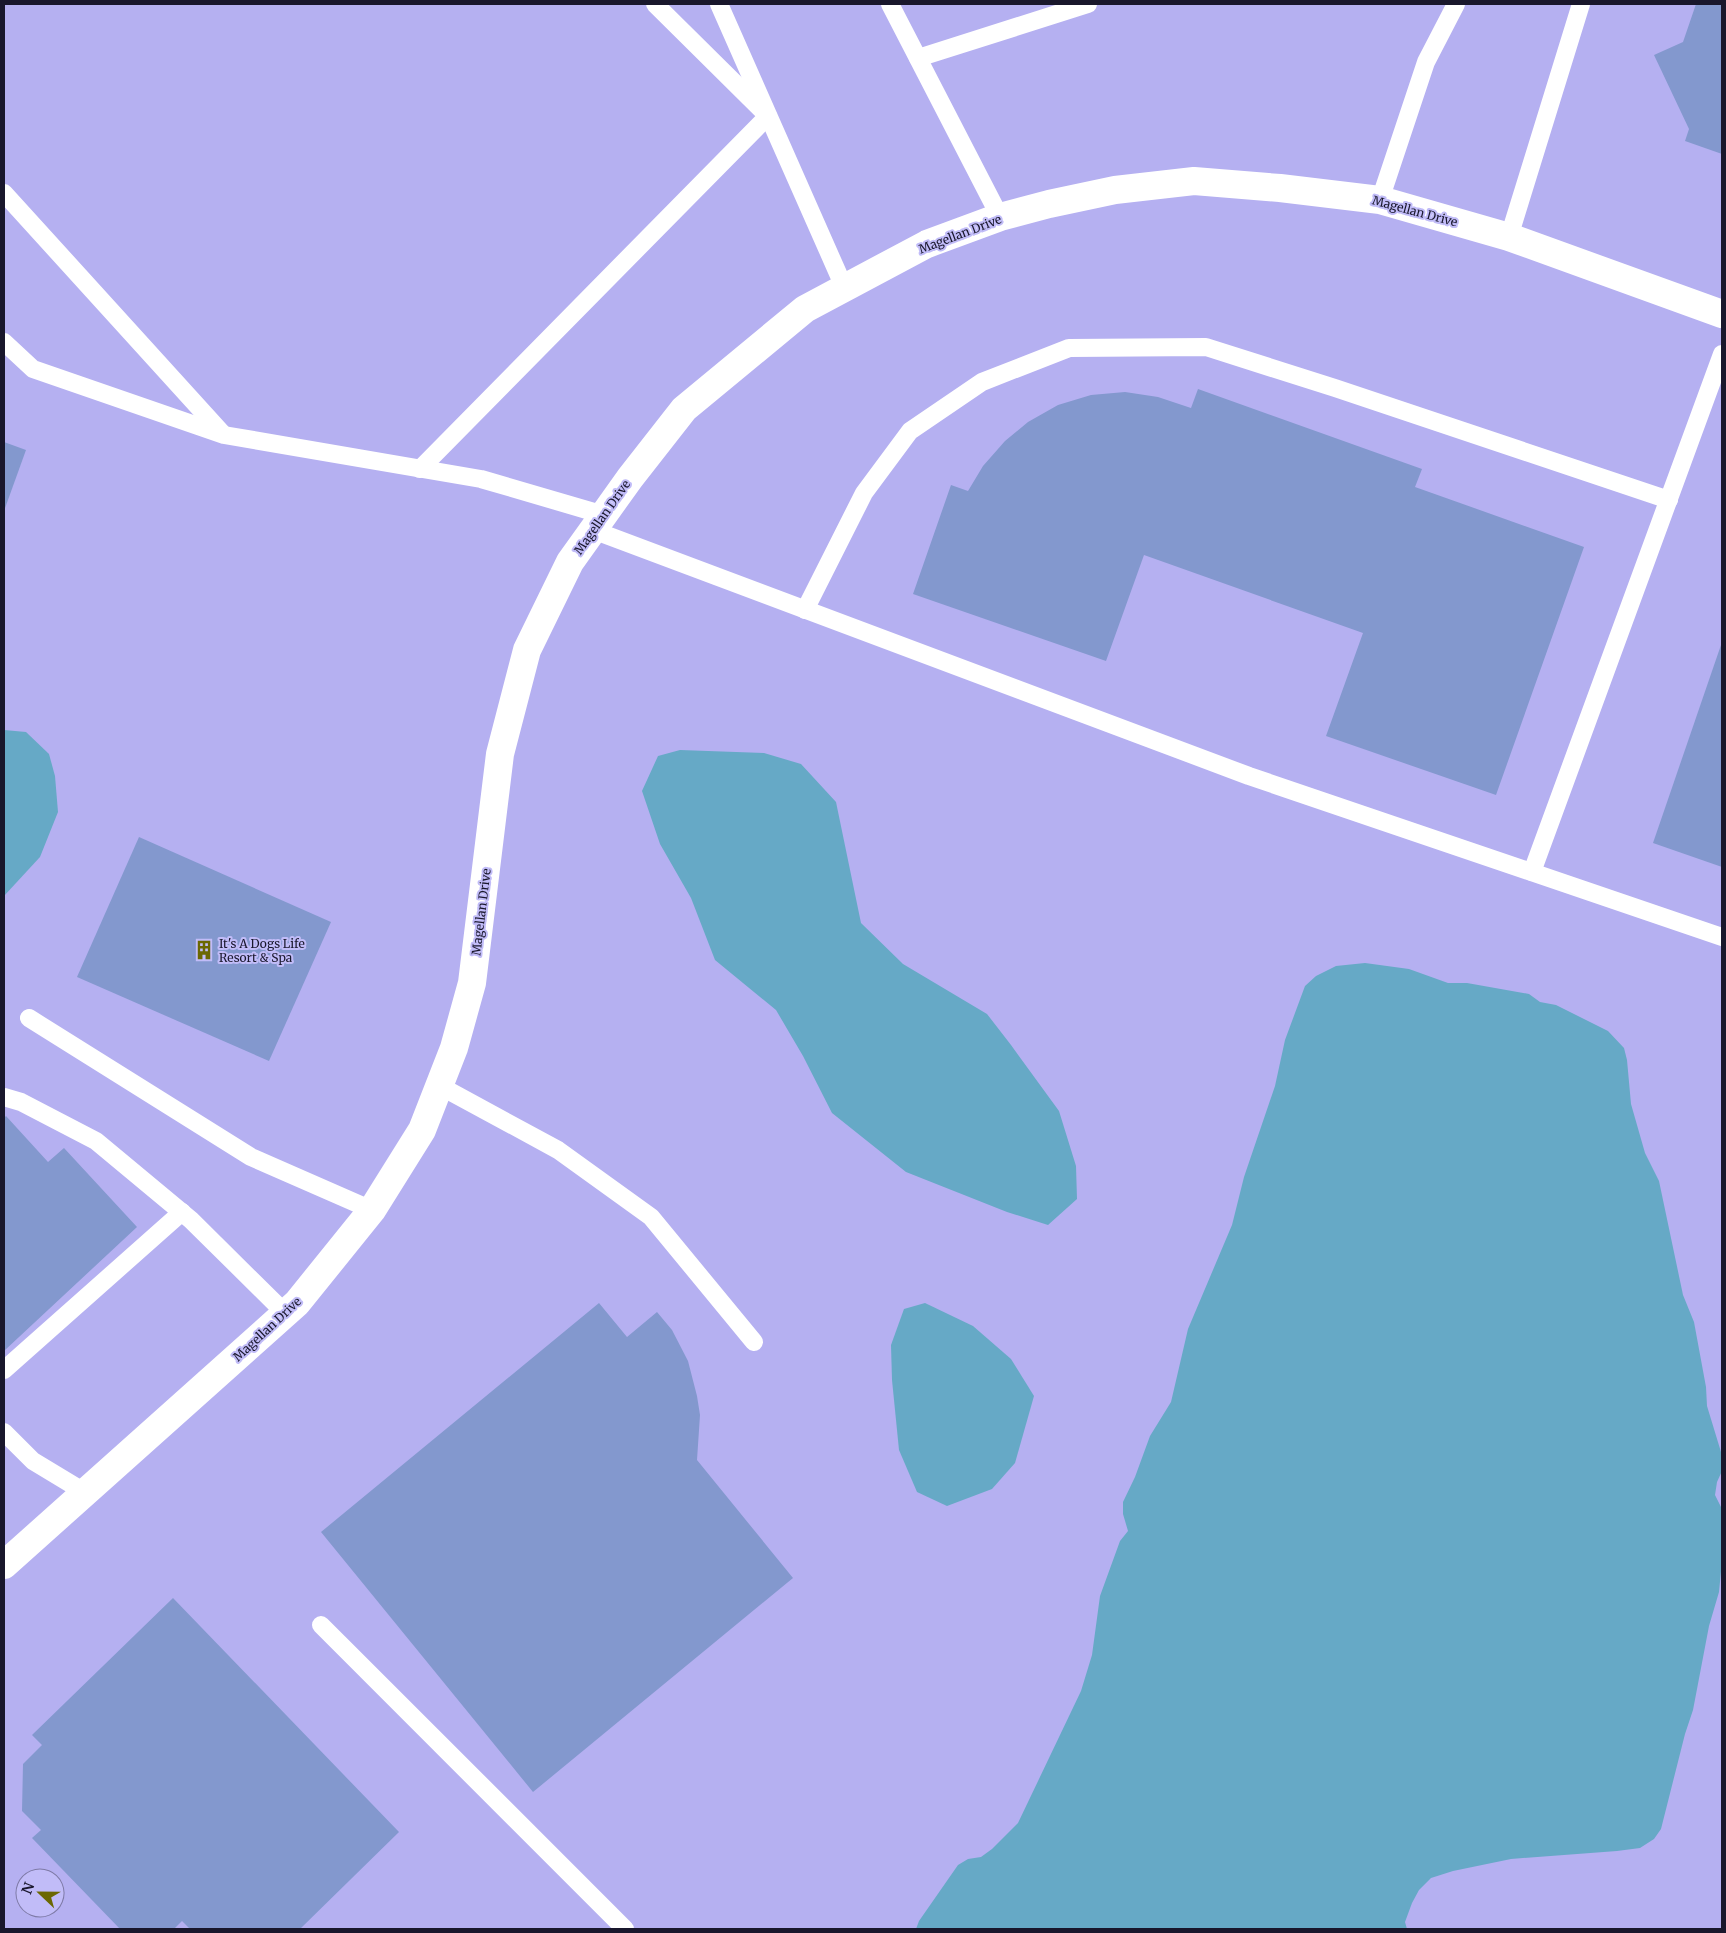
<svg xmlns="http://www.w3.org/2000/svg" width="1726" height="1933" font-family="Merriweather,serif">
	<style>
		.built { fill: #b5b0f1; fill-rule: evenodd }
		.water { fill: #66a9c6 }
		.building { fill: #8398ce }
		.lines { fill: none; stroke-linecap: round; stroke-linejoin: round }
		.lane { stroke: #fff; stroke-width: 18 }
		.street { stroke: #fff; stroke-width: 28 }
		.labels { text-anchor: middle; dominant-baseline: central; stroke-width: 4; stroke-linejoin: round; paint-order: stroke }
		.street-label { font-size: 12px; fill: #19172c; stroke: #c1bcf8 }
		.poi-label { font-size: 12px; fill: #19172c; stroke: #c1bcf8; text-anchor: start }
	</style>
	<rect width="100%" height="100%" fill="#c1bcf8"/>
	<!-- built -->
	<path class="built" d="M4,4h1718v1925h-1718zM25,1878h30v30h-30z"/>
	<!-- water -->
	<g class="water">
		<path d="M4,730l22,2 23,22 6,22 3,36 -18,45 -36,39z"/>
		<path d="M680,750l84,3 37,11 35,38 25,121 42,41 84,50 24,31 48,66 17,55 1,33 -29,26 -41,-13 -101,-40 -74,-59 -29,-57 -27,-46 -61,-50 -24,-62 -31,-54 -18,-53 16,-35z"/>
		<path d="M1365,963l44,6 39,14h19l62,11 11,8 16,3 52,26 16,17 3,12 4,44 14,49 14,28 24,114 11,27 12,65 1,19 14,46 1,11v8l-5,11 -2,13 7,14v52l-3,31 -10,34 -16,84 -8,24 -24,95 -7,10 -14,9 -23,3 -106,8 -58,12 -22,7 -12,12 -7,13 -7,19 2,7h-491l3,-8 39,-56 10,-6 13,-2 11,-8 26,-26 63,-132 11,-36 8,-59 20,-55 8,-10 -5,-17v-12l12,-25 15,-41 21,-34 17,-73 44,-104 12,-48 31,-91 10,-46 20,-54 11,-10 20,-10z"/>
		<path d="M925,1303l48,23 38,33 23,37 -19,67 -23,26 -45,17 -30,-14 -18,-42 -7,-70 -1,-35 13,-36z"/>
	</g>
	<!-- building -->
	<g class="building">
		<path d="M1696,4h26v150l-37,-13 4,-12 -35,-74 29,-13z"/>
		<path d="M1198,389l224,80 -7,18 169,60 -88,248 -170,-59 37,-103 -219,-78 -38,106 -193,-67 38,-109 17,6 15,-25 22,-25 23,-19 30,-17 33,-10 34,-3 33,5 33,11z"/>
		<path d="M4,442l22,8 -22,61z"/>
		<path d="M1722,642v225l-69,-24z"/>
		<path d="M139,837l192,85 -62,139 -192,-84z"/>
		<path d="M6,1116l42,46 16,-14 73,79 -133,124v-233z"/>
		<path d="M599,1303l28,34 30,-25 15,18 16,31 9,35 3,19 -3,45 96,118 -260,214 -212,-260z"/>
		<path d="M173,1598l226,234 -99,97h-110l-8,-8 -8,8h-54l-88,-91 9,-8 -19,-19 1,-47 19,-19 -10,-10z"/>
	</g>
	<g class="lines">
		<!-- lane -->
		<g class="lane">
			<path d="M719,4l125,283"/>
			<path d="M890,4l110,213"/>
			<path d="M918,58l170,-54"/>
			<path d="M4,193l218,240"/>
			<path d="M1380,200l46,-138 30,-58"/>
			<path d="M1509,237l72,-233"/>
			<path d="M4,342l29,27 191,66 257,44 123,36"/>
			<path d="M420,469l348,-353 -113,-112"/>
			<path d="M593,530l656,246 473,161"/>
			<path d="M805,610l59,-117 46,-62 72,-49 87,-34 137,-1 129,41 334,112"/>
			<path d="M1532,872l190,-518"/>
			<path d="M29,1018l222,139 121,53"/>
			<path d="M440,1086l118,64 93,67 103,125"/>
			<path d="M4,1097l17,5 75,39 95,79 94,93"/>
			<path d="M4,1370l178,-158"/>
			<path d="M4,1432l29,29 53,32"/>
			<path d="M321,1625l304,304"/>
		</g>
		<!-- street -->
		<path class="street" d="M4,1565l293,-262 75,-93 50,-80 32,-82 18,-65 28,-229 27,-104 43,-88 60,-84 54,-69 121,-100 122,-65 73,-27 49,-13 66,-14 79,-9 86,7 100,12 129,37 213,77"/>
	</g>
	<!-- icons -->
	<defs>
		<symbol id="building-bare" viewBox="-9 -9 18 18"><path d="M-4-6H4V6H1V3H-1V6H-4ZM-2.5-4.3h1.7v1.8h-1.7ZM.8-4.3h1.7v1.8H.8ZM-2.5-1h1.7V.8h-1.7ZM.8-1h1.7V.8H.8Z" fill="#6b6802" stroke="#c1bcf8" stroke-width="2.5" paint-order="stroke"/></symbol>
	</defs>
	<g fill-rule="evenodd">
		<use href="#building-bare" x="190" y="936" width="28" height="28"/>
	</g>
	<g class="labels">
		<!-- street labels -->
		<g class="street-label">
			<text transform="translate(1415 211) rotate(15)">Magellan Drive</text>
			<text transform="translate(960 234) rotate(-21)">Magellan Drive</text>
			<text transform="translate(602 517) rotate(-55)">Magellan Drive</text>
			<text transform="translate(481 912) rotate(-83)">Magellan Drive</text>
			<text transform="translate(267 1329) rotate(-43)">Magellan Drive</text>
		</g>
		<!-- poi labels -->
		<g class="poi-label">
			<text x="219" y="943">It's A Dogs Life<tspan x="219" dy="14">Resort &amp; Spa</tspan></text>
		</g>
	</g>
	<!-- border -->
	<rect width="1726" height="1933" fill="none" stroke="#19172c" stroke-width="10"/>
	<!-- north arrow -->
	<g transform="translate(40 1893) rotate(292)"><circle r="24" fill="#c1bcf8" stroke="#7e7aa6"/>
	<path d="M0-4L9 19L0 12L-9 19Z" fill="#6b6802"/>
	<text y="-8" font-size="14" font-weight="bold" text-anchor="middle" fill="#19172c">N</text>
	</g>
</svg>
